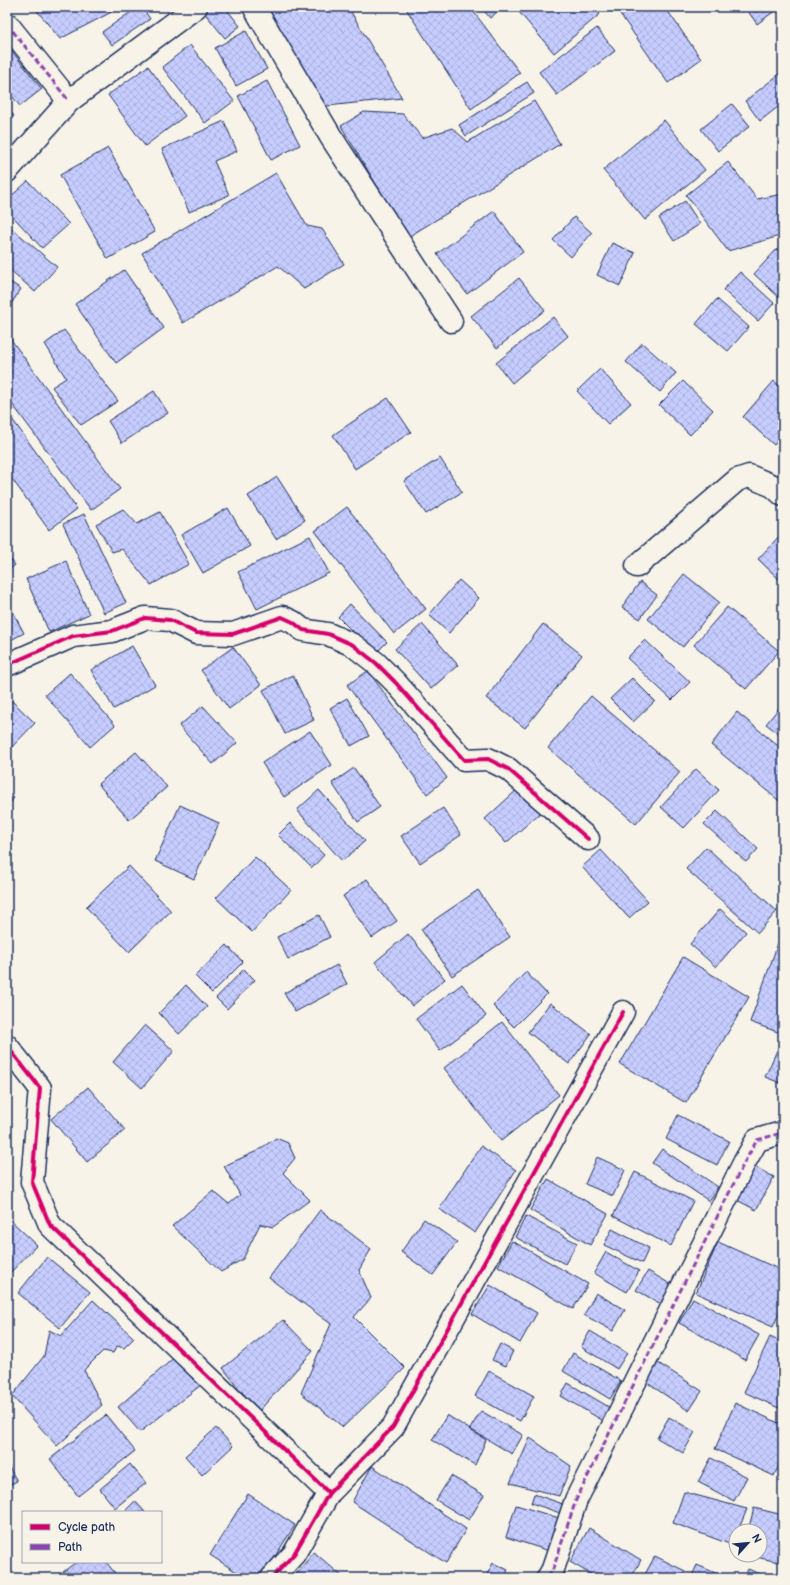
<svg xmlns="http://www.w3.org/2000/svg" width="790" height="1585" font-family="'Balsamiq Sans',sans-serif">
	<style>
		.building { fill: url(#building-cross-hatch); stroke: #1b2f5e }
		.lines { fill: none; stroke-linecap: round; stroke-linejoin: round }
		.minor-casing { stroke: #1b2f5e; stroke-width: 25 }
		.minor { stroke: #f7f3e8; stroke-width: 22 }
		.quiet { stroke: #8e44ad; stroke-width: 3; stroke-dasharray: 6 3; stroke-linecap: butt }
		.cycleway-casing { stroke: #f7f3e8; stroke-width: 6 }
		.cycleway { stroke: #d6006c; stroke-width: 4 }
	</style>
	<defs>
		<pattern id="building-cross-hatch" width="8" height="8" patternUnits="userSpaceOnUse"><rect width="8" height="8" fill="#c7cdff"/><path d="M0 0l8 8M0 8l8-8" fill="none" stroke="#aab0dd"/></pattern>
	</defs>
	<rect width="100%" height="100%" fill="#f7f3e8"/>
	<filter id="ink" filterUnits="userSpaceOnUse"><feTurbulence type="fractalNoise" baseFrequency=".025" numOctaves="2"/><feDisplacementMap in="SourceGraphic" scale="8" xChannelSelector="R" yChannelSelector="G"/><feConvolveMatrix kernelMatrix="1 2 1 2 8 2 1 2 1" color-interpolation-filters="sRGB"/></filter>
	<g filter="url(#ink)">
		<!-- building -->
		<g class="building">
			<path d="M34,7h87l-61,32z"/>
			<path d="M138,7h4l8,12 -38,26 -10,-13z"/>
			<path d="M205,7h20l15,19 -15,12 -23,-28z"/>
			<path d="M258,7h90l54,91 -84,9z"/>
			<path d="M405,7h65l50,66 -49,36z"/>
			<path d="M481,7h22l-13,11z"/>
			<path d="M526,7h68l6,7 -46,39 -35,-41z"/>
			<path d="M624,7h41l36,52 -33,24 -50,-72z"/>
			<path d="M745,7h35l-23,17z"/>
			<path d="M597,28l18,23 -58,44 -18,-23z"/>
			<path d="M246,31l21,38 -31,17 -21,-38z"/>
			<path d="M7,45l35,44 -22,17 -13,-16z"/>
			<path d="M190,45l44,56 -29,22 -43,-56z"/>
			<path d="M148,66l37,50 -40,30 -37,-51z"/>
			<path d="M782,72l1,31 -23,18 -15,-20z"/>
			<path d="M267,81l33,64 -29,15 -33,-64z"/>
			<path d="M527,82l7,11 -68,43 -7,-11z"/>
			<path d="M534,101l26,43 -152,93 -67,-111 23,-14 39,2 19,24 30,-10 16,14z"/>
			<path d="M732,104l18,22 -32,25 -17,-22z"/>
			<path d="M7,107l7,9 -7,6z"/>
			<path d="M664,120l41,50 -60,50 -42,-50z"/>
			<path d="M224,121l13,30 -23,10 15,34 -40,17 -27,-63z"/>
			<path d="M108,148l47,84 -47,27 -48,-84z"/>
			<path d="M728,162l29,37 26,-5v41l-55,16 -42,-56z"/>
			<path d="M276,173l31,53 15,3 22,35 -40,25 -26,-23 -95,57 -41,-70z"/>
			<path d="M28,181l41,43 -27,24 -35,-38v-10z"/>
			<path d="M685,201l15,23 -26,17 -15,-23z"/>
			<path d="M494,211l29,41 -56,42 -30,-40z"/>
			<path d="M574,217l18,16 -21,24 -18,-17z"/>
			<path d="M7,224l50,43 -22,25 -28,-25z"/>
			<path d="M612,243l23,10 -15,33 -23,-11z"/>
			<path d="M777,249l6,5v47l-29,-27z"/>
			<path d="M124,270l40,58 -48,35 -41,-59z"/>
			<path d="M740,272l34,31 -16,18 -35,-31z"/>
			<path d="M519,278l26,32 -48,38 -26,-32z"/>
			<path d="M7,280l14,9 -14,21z"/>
			<path d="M717,299l32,28 -21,24 -32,-27z"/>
			<path d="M553,317l15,19 -56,47 -16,-20z"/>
			<path d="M64,330l54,71 -37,24 -29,-38 14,-9 -21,-34z"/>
			<path d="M7,334l113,155 -29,21 -84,-113z"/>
			<path d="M642,343l34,30 -16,19 -34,-30z"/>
			<path d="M600,369l31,34 -23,21 -31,-33z"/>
			<path d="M683,381l30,29 -23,25 -31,-30z"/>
			<path d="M774,381l9,8v46l-9,10 -31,-28z"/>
			<path d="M154,391l14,22 -46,30 -14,-22z"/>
			<path d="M388,398l23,34 -56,37 -22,-34z"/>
			<path d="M7,412l70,97 -28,21 -42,-58z"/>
			<path d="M440,458l22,34 -36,22 -22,-33z"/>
			<path d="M277,477l28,43 -29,19 -28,-43z"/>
			<path d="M347,507l79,102 -32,25 -79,-103z"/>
			<path d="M228,508l22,38 -47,27 -22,-38z"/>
			<path d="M123,509l14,15 23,-12 29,52 -38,21 -29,-36 -10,3 -16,-28z"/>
			<path d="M84,514l42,89 -22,10 -41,-89z"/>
			<path d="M783,532v51l-25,-24z"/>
			<path d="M310,536l19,37 -72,36 -19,-37z"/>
			<path d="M7,555l8,10 -8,7z"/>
			<path d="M66,561l23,53 -40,18 -23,-53z"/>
			<path d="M684,574l35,28 -36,45 -35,-28z"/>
			<path d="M459,580l20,18 -30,35 -20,-18z"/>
			<path d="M640,582l17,13 -17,24 -18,-12z"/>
			<path d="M7,601l17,32 -17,9z"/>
			<path d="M350,604l37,38 -12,12 -37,-37z"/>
			<path d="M727,607l52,44 -33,38 -52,-44z"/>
			<path d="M422,624l36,41 -27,24 -36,-40z"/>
			<path d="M543,624l39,31 -57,73 -39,-30z"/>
			<path d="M645,640l45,42 -18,18 -45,-42z"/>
			<path d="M132,646l23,39 -41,24 -23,-39z"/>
			<path d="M233,647l28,38 -32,24 -28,-39z"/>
			<path d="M368,671l79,107 -20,16 -80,-109z"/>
			<path d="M70,673l45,52 -25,22 -45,-52z"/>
			<path d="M293,675l21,45 -29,14 -22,-44z"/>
			<path d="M632,678l23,23 -22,21 -23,-23z"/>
			<path d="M591,696l89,76 -44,52 -88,-76z"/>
			<path d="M347,698l22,38 -18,10 -21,-38z"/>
			<path d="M12,701l23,22 -28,29v-47z"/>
			<path d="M783,703v34l-17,-13z"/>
			<path d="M203,706l34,37 -24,21 -34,-38z"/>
			<path d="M737,712l46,38v54l-72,-59z"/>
			<path d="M310,731l22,34 -48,32 -22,-34z"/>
			<path d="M136,752l31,35 -38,33 -31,-36z"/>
			<path d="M354,768l26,39 -22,15 -26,-39z"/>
			<path d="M696,769l23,21 -35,38 -23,-21z"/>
			<path d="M519,788l22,24 -35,31 -21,-24z"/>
			<path d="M319,790l46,51 -23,20 -45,-51z"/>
			<path d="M7,792l7,6 -7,8z"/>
			<path d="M180,805l39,18 -25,56 -39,-18z"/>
			<path d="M443,808l18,27 -41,28 -19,-27z"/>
			<path d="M717,811l41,38 -12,13 -42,-38z"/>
			<path d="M290,823l34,32 -12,13 -34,-33z"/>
			<path d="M706,847l71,64 -19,22 -72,-64z"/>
			<path d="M601,850l47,51 -19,17 -47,-51z"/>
			<path d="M255,857l36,33 -39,42 -36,-34z"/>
			<path d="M129,866l42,45 -42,41 -43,-45z"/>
			<path d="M367,879l30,42 -25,17 -29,-42z"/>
			<path d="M478,890l32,47 -58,39 -31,-47z"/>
			<path d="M720,909l26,23 -30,35 -26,-23z"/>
			<path d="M319,915l11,22 -42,22 -11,-22z"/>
			<path d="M783,929v105l-33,-12z"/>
			<path d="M408,934l37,45 -33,27 -37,-44z"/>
			<path d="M227,945l16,17 -31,31 -17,-17z"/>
			<path d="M683,957l66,40 -63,106 -66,-39z"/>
			<path d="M337,965l10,19 -52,28 -11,-19z"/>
			<path d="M244,969l11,11 -28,29 -11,-11z"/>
			<path d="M526,972l21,22 -33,33 -21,-21z"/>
			<path d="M462,984l24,32 -46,35 -24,-32z"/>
			<path d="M186,985l21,22 -28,27 -20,-21z"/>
			<path d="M550,1003l41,31 -22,30 -41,-32z"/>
			<path d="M502,1022l57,73 -58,46 -57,-73z"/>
			<path d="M145,1025l29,26 -32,37 -29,-26z"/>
			<path d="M782,1039h1v45l-18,-7z"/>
			<path d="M88,1087l37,43 -38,32 -36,-43z"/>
			<path d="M678,1115l51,26 -12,24 -51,-26z"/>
			<path d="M276,1138l12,5 7,15 -12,15 27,27 -37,27 -13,-3 -17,35 -22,13 -49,-46 41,-35 16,13 11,-9 -16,-29 33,-15z"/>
			<path d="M481,1146l35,24 -41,63 -36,-24z"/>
			<path d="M662,1149l56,38 -9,14 -57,-38z"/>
			<path d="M597,1157l28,13 -12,26 -28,-12z"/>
			<path d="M755,1167l19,10 -18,33 -19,-10z"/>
			<path d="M635,1172l58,29 -22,45 -58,-30z"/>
			<path d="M548,1179l60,35 -18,31 -60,-35z"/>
			<path d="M320,1210l51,39 -12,21 12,28 -17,19 51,51 -62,59 -42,-34 30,-69 -62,-46z"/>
			<path d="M526,1216l51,27 -12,21 -50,-27z"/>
			<path d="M7,1217l30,28 -29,30 -1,-1z"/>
			<path d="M424,1219l33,23 -24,33 -32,-23z"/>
			<path d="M612,1229l37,19 -7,15 -38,-18z"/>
			<path d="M512,1241l76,43 -15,25 -75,-43z"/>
			<path d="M718,1242l65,29v33l-10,23 -77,-34z"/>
			<path d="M606,1252l33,19 -12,21 -33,-19z"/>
			<path d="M47,1257l43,35 -30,36 -42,-35z"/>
			<path d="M648,1271l24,14 -11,19 -25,-14z"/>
			<path d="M490,1285l47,28 -17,30 -48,-29z"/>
			<path d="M596,1293l29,17 -12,21 -29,-16z"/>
			<path d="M693,1298l66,37 -14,25 -66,-37z"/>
			<path d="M93,1300l41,38 -10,10 -7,-2 -4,7 -10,-2 -19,19 18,35 -45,41 -45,-50 32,-40 5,-26 12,6z"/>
			<path d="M283,1320l30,31 -55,61 -35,-44z"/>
			<path d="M590,1331l37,22 -10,16 -36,-22z"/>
			<path d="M770,1337l13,6v67l-39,-18z"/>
			<path d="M500,1344l13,7 -7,15 -14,-6z"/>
			<path d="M573,1353l48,28 -11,18 -47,-28z"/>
			<path d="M177,1355l24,30 -61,47 -22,-25z"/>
			<path d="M655,1361l47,30 -13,20 -46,-31z"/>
			<path d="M489,1371l45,25 -14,25 -45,-25z"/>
			<path d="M568,1383l46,27 -7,13 -46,-27z"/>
			<path d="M735,1403l48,22v31l-9,20 -59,-27z"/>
			<path d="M481,1411l42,24 -11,19 -42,-25z"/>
			<path d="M106,1415l29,36 -57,45 -28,-37z"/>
			<path d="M447,1415l39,25 -11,25 -43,-25z"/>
			<path d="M669,1417l26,15 -12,21 -26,-15z"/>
			<path d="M216,1428l17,18 -31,29 -17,-19z"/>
			<path d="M530,1438l41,28 -12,30 -49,-13z"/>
			<path d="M711,1458l36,19 -13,24 -36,-19z"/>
			<path d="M7,1464l10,17 -10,5z"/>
			<path d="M130,1464l16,19 -31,25 -15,-19z"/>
			<path d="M372,1466l94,63 -20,34 -94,-61z"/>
			<path d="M451,1476l33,19 -15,25 -33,-20z"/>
			<path d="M684,1492l63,17 -9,22h-2v4l-4,10 -59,-22z"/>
			<path d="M248,1494l47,31 -34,53h-15l-36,-23z"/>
			<path d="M534,1494l29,10 -3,9 -29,-10z"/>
			<path d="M135,1501l10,11h-21z"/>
			<path d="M516,1505l43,13 -10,33 -43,-14z"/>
			<path d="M754,1508l29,7v48l-36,-8h13v-24h-12z"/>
			<path d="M589,1528l52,32 -10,18h-34l-27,-16z"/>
			<path d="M314,1552l30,26h-51z"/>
			<path d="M655,1556l30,15 -3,7h-39z"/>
			<path d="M76,1562h30l13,16h-51l-5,-6z"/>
			<path d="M493,1563l15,7 -4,8h-19z"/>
			<path d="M697,1565l30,13h-36z"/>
			<path d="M748,1569l22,9h-26z"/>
		</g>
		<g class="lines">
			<defs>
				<g id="minor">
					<path d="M254,7l77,130 120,184"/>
					<path d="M7,24l62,77"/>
					<path d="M7,171l62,-70 127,-94"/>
					<path d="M637,566l100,-86 12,-4 24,10 10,9"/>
					<path d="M7,665l66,-29 39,-5 33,-13 25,2 26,13 37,1 49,-17 11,5 10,8 25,4 25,11 23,18 19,19 69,78 24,-1 20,10 80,70"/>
					<path d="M7,1046l33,42 -8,94 18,43 279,268"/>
					<path d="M272,1578l22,-24 35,-61 64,-66 230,-415"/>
					<path d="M548,1578l5,-9 23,-69 168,-337 13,-23 21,-6 5,1"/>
				</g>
			</defs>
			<!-- minor casing -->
			<use href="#minor" class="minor-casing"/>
			<!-- minor -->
			<use href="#minor" class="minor"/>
			<!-- quiet -->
			<g class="quiet">
				<path d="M7,24l62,77"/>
				<path d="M548,1578l5,-9 23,-69 168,-337 13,-23 21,-6 5,1"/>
			</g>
			<defs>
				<g id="cycleway">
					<path d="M7,665l66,-29 39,-5 33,-13 25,2 26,13 37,1 49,-17 11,5 10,8 25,4 25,11 23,18 19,19 69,78 24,-1 20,10 80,70"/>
					<path d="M7,1046l33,42 -8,94 18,43 279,268"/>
					<path d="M272,1578l22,-24 35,-61 64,-66 230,-415"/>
				</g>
			</defs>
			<!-- cycleway casing -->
			<use href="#cycleway" class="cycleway-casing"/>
			<!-- cycleway -->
			<use href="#cycleway" class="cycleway"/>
		</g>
	</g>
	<!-- margin -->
	<rect width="790" height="1585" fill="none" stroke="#f7f3e8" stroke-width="24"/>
	<rect x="12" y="12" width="766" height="1561" fill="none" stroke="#1b2f5e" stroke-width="1.5" filter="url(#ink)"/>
	<!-- legend -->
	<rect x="22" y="1511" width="140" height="52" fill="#f7f3e8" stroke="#9fa5b1"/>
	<rect x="30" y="1524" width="20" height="6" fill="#d6006c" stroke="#9fa5b1"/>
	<text x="58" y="1531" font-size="12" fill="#1b2f5e">Cycle path</text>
	<rect x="30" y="1544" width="20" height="6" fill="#8e44ad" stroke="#9fa5b1"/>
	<text x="58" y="1551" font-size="12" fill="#1b2f5e">Path</text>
	<!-- north arrow -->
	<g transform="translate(748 1543) rotate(63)"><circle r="19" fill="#f7f3e8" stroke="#9fa5b1"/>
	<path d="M0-3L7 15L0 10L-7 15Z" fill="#1b2f5e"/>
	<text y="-6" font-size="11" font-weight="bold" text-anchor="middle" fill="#1b2f5e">N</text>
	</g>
</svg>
